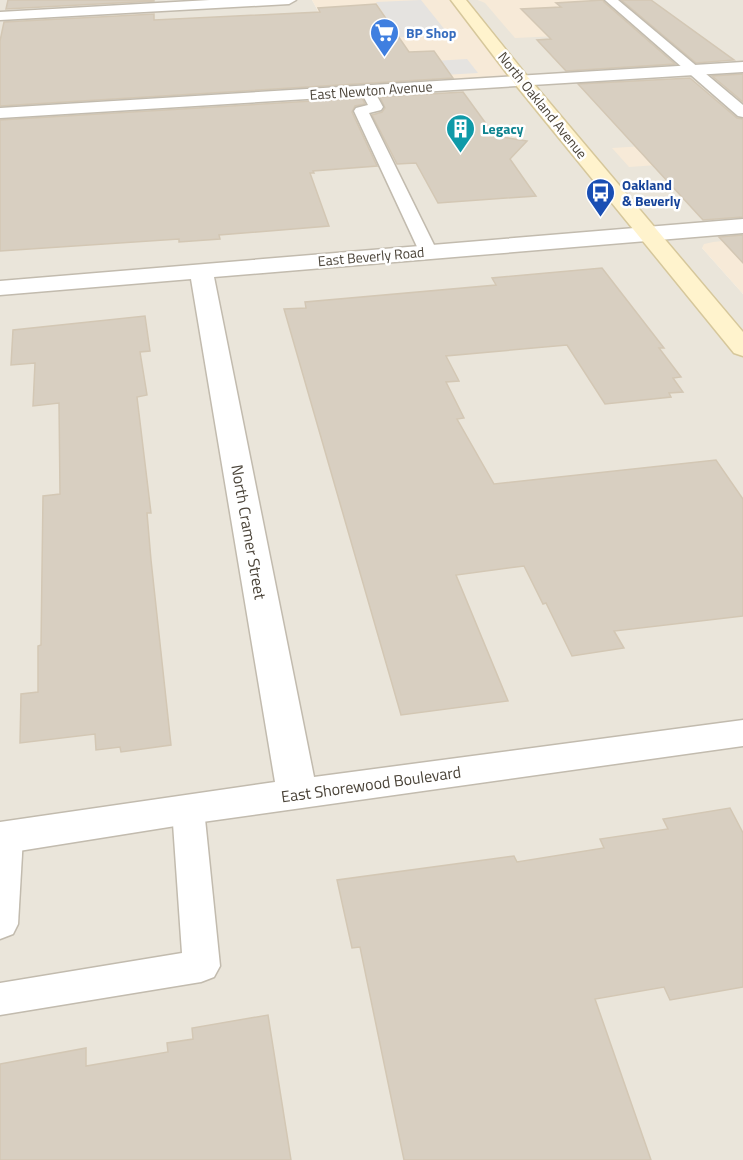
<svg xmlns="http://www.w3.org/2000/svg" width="743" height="1160" font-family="'Titillium Web',sans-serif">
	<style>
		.residential { fill: #eae5da }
		.commercial { fill: #f7ead8 }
		.parking { fill: #e5e3e0 }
		.building { fill: #d8cfc1; stroke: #d3c7b4; stroke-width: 1.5 }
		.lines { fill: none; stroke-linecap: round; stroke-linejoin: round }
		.lane-casing { stroke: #c2bbae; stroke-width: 3 }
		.street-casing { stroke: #c2bbae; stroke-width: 3 }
		.secondary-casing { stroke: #d6c79b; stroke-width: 3 }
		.lane { fill: #fff; fill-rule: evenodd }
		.street { fill: #fff; fill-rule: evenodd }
		.secondary { fill: #fff3cd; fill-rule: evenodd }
		.labels { text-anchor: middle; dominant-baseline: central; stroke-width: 5; stroke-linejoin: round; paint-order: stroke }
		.far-shop-label { font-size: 14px; font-weight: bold; fill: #366cbe; stroke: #fff; text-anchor: start }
		.far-street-label { font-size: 14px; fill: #4b4439; stroke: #fff }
		.far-culture-label { font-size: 14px; font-weight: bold; fill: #0d838f; stroke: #fff; text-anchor: start }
		.far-transit-label { font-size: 14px; font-weight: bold; fill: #164399; stroke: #fff; text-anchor: start }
		.street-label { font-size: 16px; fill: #4b4439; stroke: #fff }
	</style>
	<rect width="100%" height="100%" fill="#f6f3ec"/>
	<!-- residential -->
	<path class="residential" d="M0,0h312l47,86 98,-86h21l162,31 -33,-31h136v140l-130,9 130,10v80l-41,9 41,46v866h-743z"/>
	<!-- commercial -->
	<g class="commercial">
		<path d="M312,0h145l64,80 -160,10z"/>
		<path d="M478,0h129l34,32 -126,6 -30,-35z"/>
		<path d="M743,140v19l-114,8 -17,-19z"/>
		<path d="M743,239v55l-41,-46 2,-4 9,-2z"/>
	</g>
	<!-- parking -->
	<g class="parking">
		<path d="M421,0l28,35 -64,3 -8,-12 14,-1 -15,-23z"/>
		<path d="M467,59l11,14 -104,6 -8,-14z"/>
	</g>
	<!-- building -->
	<g class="building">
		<path d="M8,0h146v1l-148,8z"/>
		<path d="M603,0l1,2 71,62 -109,7 -29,-31 14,-1 -30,-30 40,-2 -5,-4z"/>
		<path d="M621,0h30l83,60 -38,3z"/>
		<path d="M376,4l33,48 25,-1 19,27 -453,28v-65l4,-19 150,-8v6l166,-8 -2,-4z"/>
		<path d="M743,74v28l-31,-26z"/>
		<path d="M690,78l47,40 6,1v98l-40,3 -125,-136z"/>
		<path d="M463,92l32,44 32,5 -17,18 26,37 -98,7 -22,-40 -19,1 -25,-49 10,-3 3,-4 -5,-11z"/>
		<path d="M362,98l3,6 -10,2 -3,6 25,54 -64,5 1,2h-4l19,53 -110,9 1,4 -41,3v-3l-179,12v-131z"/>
		<path d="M743,235v28l-24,-26z"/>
		<path d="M602,268l62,80h-5l22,29 -8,1 10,14 -14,1 2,4 -66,7 -38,-59 -121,11 13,25 -13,1 18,36 -7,1 37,65 222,-24 27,39v117l-129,15 10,17 -52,8 -26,-53 -3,1 -19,-38 -68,9 52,126 -107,14 -117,-406 22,-1 -1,-6 191,-17 -4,-7z"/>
		<path d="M145,316l5,35 -10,1 7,43 -10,2 14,116h-4l4,47 20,185 -50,7 -1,-5 -24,3 -1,-16 -75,9 1,-49 17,-2v-46l3,-1 2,-149 17,-2 -1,-91 -26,3 2,-43 -24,2 2,-35z"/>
		<path d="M730,808l13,25v154l-73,13 -6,-13 -69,12 56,161h-247l-44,-213 -8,1 -15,-68 177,-24 3,6 87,-14 -4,-9 68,-10 -5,-10z"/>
		<path d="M268,1015l23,145h-291v-96l86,-16v18l82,-14 -1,-9 26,-4 -1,-11z"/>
	</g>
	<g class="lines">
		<defs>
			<g id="lane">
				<path d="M605,0h13l125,105v12l-5,-1z"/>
				<path d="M367,86l5,1 11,20 -2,3 -12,3 68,138 -2,4h-14l-2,-4 -65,-140 2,-3 12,-3 -8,-15z"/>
				<path d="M188,797l12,3 4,9 16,157 -6,11 -13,5 -201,33v-32l182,-30 -10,-144 4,-9z"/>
				<path d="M6,824l12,4 5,9 -5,87 -5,10 -13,5v-113z"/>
			</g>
			<g id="street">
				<path d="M210,0h86l-7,4 -289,16v-8z"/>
				<path d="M743,62v10l-743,46v-10z"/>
				<path d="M743,219v14l-529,44 100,500 429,-57v26l-555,78 -188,30v-32l275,-40 -84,-503 -191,16v-14z"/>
			</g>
			<path id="secondary" d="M451,0h15l61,76 216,256v24l-9,-3 -219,-269z"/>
		</defs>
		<!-- lane casing -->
		<use href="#lane" class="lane-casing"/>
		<!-- street casing -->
		<use href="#street" class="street-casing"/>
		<!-- secondary casing -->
		<use href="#secondary" class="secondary-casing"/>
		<!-- lane -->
		<use href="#lane" class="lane"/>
		<!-- street -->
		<use href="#street" class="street"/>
		<!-- secondary -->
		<use href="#secondary" class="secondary"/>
	</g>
	<!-- icons -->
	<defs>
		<symbol id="supermarket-pin" viewBox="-11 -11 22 30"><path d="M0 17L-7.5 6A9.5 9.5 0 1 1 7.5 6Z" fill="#3f7fe0" stroke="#fff"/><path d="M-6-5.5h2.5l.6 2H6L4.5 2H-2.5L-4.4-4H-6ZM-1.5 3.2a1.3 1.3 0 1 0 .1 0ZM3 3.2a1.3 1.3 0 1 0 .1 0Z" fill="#fff"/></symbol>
		<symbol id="building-pin" viewBox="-11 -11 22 30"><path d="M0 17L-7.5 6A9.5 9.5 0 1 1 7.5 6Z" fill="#0f9aa8" stroke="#fff"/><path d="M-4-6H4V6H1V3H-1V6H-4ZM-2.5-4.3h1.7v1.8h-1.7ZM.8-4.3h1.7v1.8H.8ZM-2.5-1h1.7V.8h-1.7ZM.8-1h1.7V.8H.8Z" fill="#fff"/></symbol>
		<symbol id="bus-pin" viewBox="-11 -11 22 30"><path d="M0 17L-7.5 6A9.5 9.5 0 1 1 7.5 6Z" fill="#1a4fb4" stroke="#fff"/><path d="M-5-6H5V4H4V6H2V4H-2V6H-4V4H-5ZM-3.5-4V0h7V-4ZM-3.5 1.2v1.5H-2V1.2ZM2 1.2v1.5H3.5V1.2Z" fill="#fff"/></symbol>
	</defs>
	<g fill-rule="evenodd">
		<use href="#supermarket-pin" x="368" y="16" width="33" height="45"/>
		<use href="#building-pin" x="444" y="112" width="33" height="45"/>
		<use href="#bus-pin" x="584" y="176" width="33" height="45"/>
	</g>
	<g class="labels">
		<!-- far-shop labels -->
		<g class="far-shop-label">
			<text x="406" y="32">BP Shop</text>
		</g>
		<!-- far-street labels -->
		<g class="far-street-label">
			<text transform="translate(371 90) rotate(-4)">East Newton Avenue</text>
			<text transform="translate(543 105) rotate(51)">North Oakland Avenue</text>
			<text transform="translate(371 256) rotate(-5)">East Beverly Road</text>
		</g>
		<!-- far-culture labels -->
		<g class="far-culture-label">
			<text x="482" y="128">Legacy</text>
		</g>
		<!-- far-transit labels -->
		<g class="far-transit-label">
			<text x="622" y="184">Oakland<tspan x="622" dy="16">&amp; Beverly</tspan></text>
		</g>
		<!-- street labels -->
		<g class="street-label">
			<text transform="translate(249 532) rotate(80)">North Cramer Street</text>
			<text transform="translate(371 784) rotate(-8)">East Shorewood Boulevard</text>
		</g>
	</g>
</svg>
